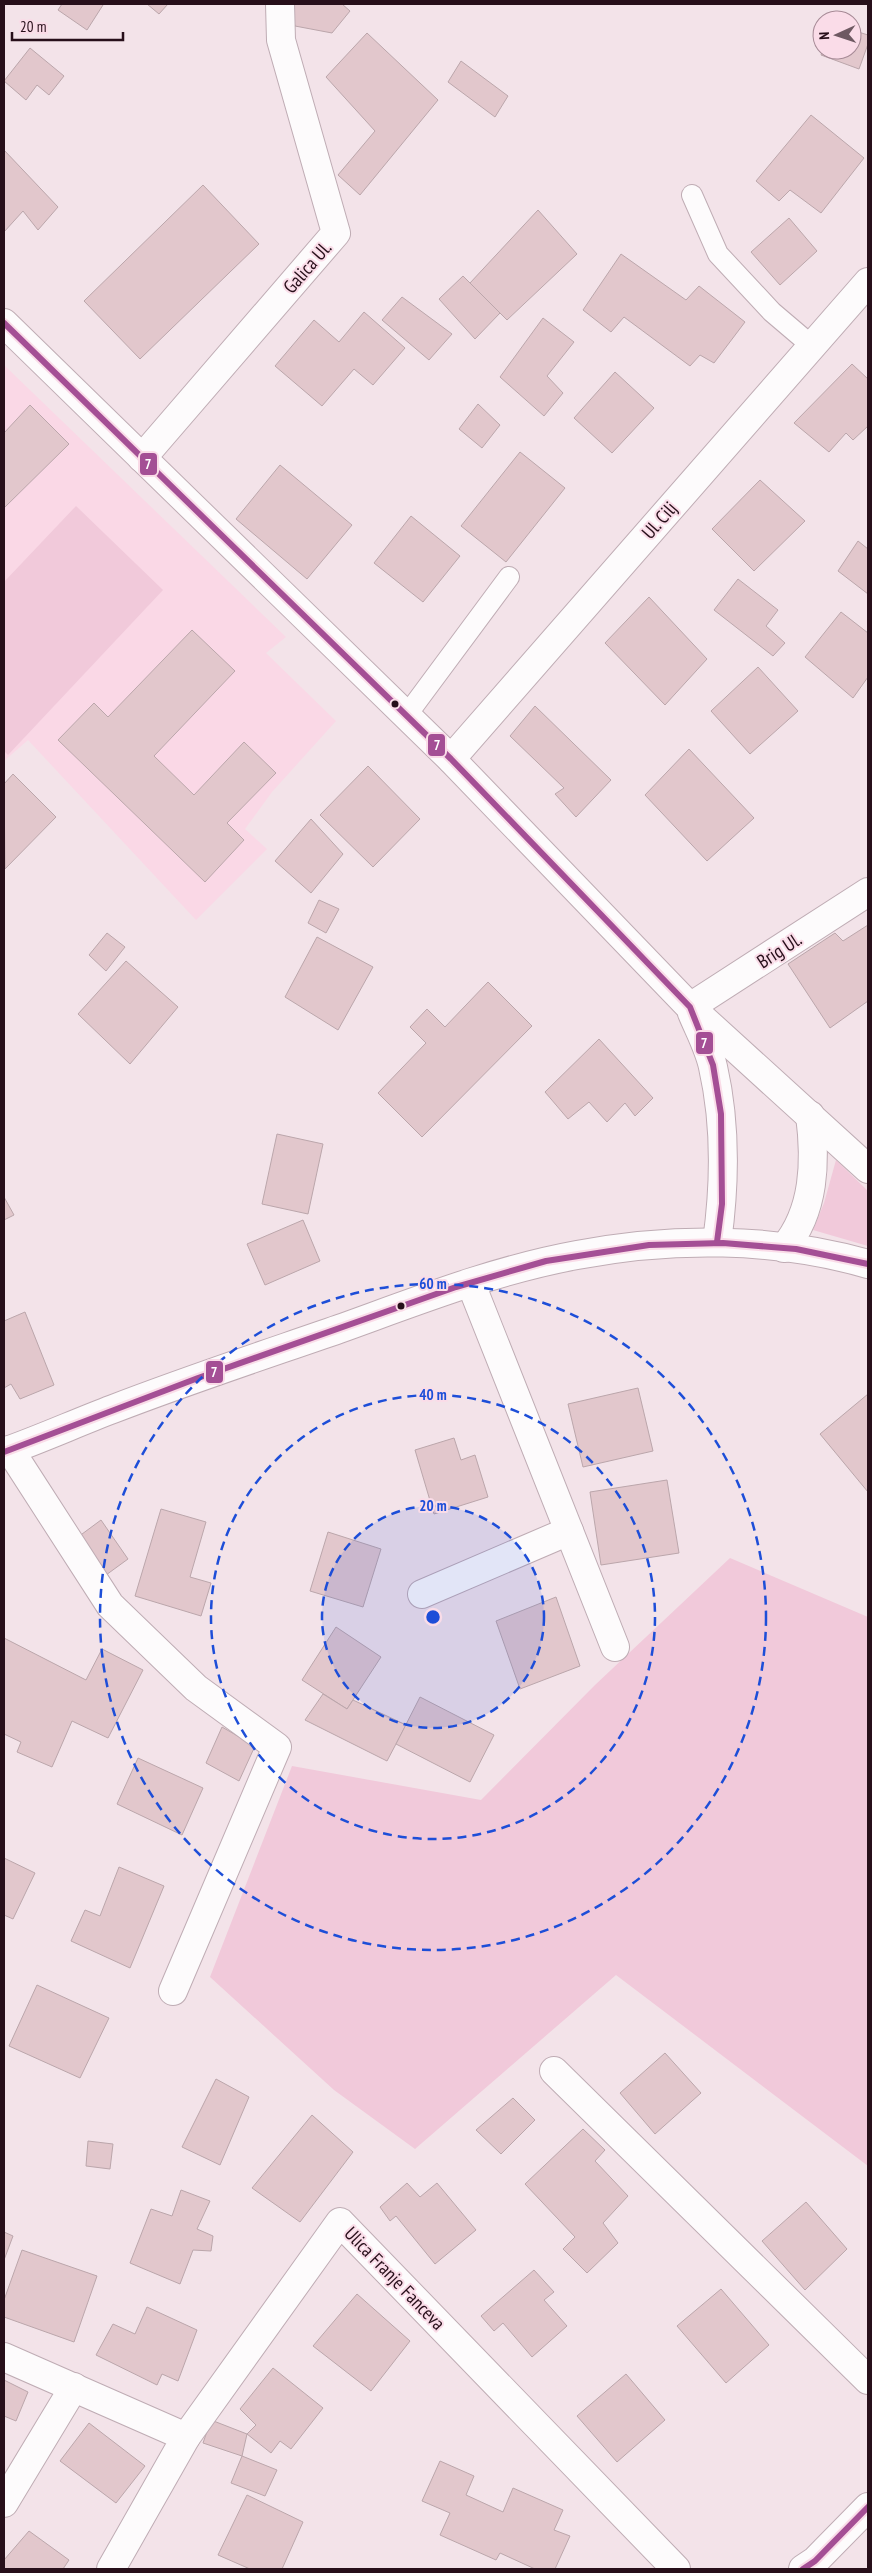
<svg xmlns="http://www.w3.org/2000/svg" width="872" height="2573" font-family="'PT Sans Narrow',sans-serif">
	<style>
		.built { fill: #fad8e6 }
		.green { fill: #f1c9da }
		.building { fill: #e2c7cc; stroke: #bba6ab }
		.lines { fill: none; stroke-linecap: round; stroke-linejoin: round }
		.lane-casing { stroke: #bfacb4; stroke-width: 22 }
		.street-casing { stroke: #bfacb4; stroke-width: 30 }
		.secondary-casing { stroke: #bfacb4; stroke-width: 30 }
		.lane { stroke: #fdfbfc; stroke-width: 20 }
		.street { stroke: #fdfbfc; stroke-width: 28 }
		.secondary { stroke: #fdfbfc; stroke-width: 28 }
		.bus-1-casing { stroke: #fadce8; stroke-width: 10 }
		.bus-1 { stroke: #a44f95; stroke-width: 6 }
		.ring { fill: none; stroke: #1d4ed8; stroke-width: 2.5; stroke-dasharray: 9 6 }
		.bus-dot { fill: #270f1a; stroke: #fadce8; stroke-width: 2 }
		.labels { text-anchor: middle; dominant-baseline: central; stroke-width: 4; stroke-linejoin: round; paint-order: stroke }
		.street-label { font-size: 19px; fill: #270f1a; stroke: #fadce8 }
		.centre { fill: #1d4ed8; stroke: #fadce8; stroke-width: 2.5 }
		.ring-label { font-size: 15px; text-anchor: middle; font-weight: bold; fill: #1d4ed8; stroke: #fadce8; stroke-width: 4; stroke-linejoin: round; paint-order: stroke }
		.line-badge { stroke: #fadce8; stroke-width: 2 }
		.badge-label { font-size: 14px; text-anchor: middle; font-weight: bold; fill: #fff }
	</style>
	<rect width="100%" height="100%" fill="#f3e3e9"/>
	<!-- built -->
	<path class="built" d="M4,365l282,272 -20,16 70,68 -64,71 -27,37 22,20 -71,71 -168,-180 -24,21z"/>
	<!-- green -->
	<g class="green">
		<path d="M76,506l87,84 -155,165 -4,-4v-169z"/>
		<path d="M836,1160l32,31v55l-55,-16 11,-27z"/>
		<path d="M730,1558l138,59v549l-252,-191 -201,174 -81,-59 -124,-113 82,-211 189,34 114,-115z"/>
	</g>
	<!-- building -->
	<g class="building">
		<path d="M62,4h39l2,1 -16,25 -29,-20z"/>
		<path d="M147,4h21l-9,10z"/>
		<path d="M290,4h52l8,7 -18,22 -37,-7z"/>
		<path d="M852,30l16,5v9l-9,25 -38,-14 2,-5h29z"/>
		<path d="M367,33l71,67 -78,95 -22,-20 37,-44 -49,-54z"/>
		<path d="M30,48l34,28 -15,19 -12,-10 -11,15 -22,-19z"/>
		<path d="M461,61l47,35 -13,21 -47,-35z"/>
		<path d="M811,115l53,43 -43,55 -31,-23 -11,11 -23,-20z"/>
		<path d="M4,150l54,57 -20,23 -15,-19 -19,21z"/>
		<path d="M203,185l56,59 -119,115 -56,-58z"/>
		<path d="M538,210l39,44 -70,66 -37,-37z"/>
		<path d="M789,218l28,33 -37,34 -29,-33z"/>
		<path d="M621,254l65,46 13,-14 46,36 -31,41 -14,-8 -10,11 -66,-49 -13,15 -28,-22z"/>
		<path d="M463,276l37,37 -25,26 -36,-40z"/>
		<path d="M402,297l50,37 -23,26 -47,-40z"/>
		<path d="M364,312l41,36 -32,37 -19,-16 -32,37 -47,-40 39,-46 25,22z"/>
		<path d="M543,318l31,24 -27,34 16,17 -19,23 -44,-39z"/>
		<path d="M852,364l16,15v47l-15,14 -7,-7 -17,19 -35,-29z"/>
		<path d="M615,372l39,36 -42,45 -38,-35z"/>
		<path d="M478,404l22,21 -18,23 -23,-19z"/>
		<path d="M30,405l39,39 -65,64v-75z"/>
		<path d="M520,452l45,36 -59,74 -45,-36z"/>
		<path d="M280,465l72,60 -45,54 -71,-60z"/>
		<path d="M760,480l45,41 -51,50 -42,-42z"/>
		<path d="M411,516l49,40 -37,46 -49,-39z"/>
		<path d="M858,541l10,8v45l-30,-23z"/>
		<path d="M738,579l40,31 -12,16 19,17 -12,13 -59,-46z"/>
		<path d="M649,597l58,62 -42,46 -60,-62z"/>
		<path d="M841,612l27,21v44l-15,21 -48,-41z"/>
		<path d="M192,630l43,41 -81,85 40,39 50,-53 32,31 -49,50 17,17 -39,42 -147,-142 36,-37 14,14z"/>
		<path d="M758,667l40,44 -48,43 -39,-43z"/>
		<path d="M535,706l76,74 -35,37 -21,-23 9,-6 -54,-52z"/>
		<path d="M689,749l65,69 -47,43 -62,-66z"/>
		<path d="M368,766l52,53 -47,48 -53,-52z"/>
		<path d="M13,774l43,43 -51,52 -1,-85z"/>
		<path d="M311,819l32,35 -32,39 -36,-32z"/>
		<path d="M319,900l20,9 -13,24 -18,-10z"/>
		<path d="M868,925v76l-38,27 -42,-64 47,-31 8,8z"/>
		<path d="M107,933l18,14 -19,24 -17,-16z"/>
		<path d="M317,937l56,30 -35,63 -53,-33z"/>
		<path d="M126,961l52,46 -48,57 -52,-50z"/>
		<path d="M488,982l44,44 -110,111 -44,-44 48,-50 -16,-16 17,-18 18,18z"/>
		<path d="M599,1039l54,59 -18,18 -10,-13 -18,19 -18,-20 -21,17 -23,-27z"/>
		<path d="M277,1134l46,10 -15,70 -46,-10z"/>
		<path d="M4,1197l10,18 -10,5z"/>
		<path d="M303,1220l17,41 -55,24 -18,-41z"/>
		<path d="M25,1312l29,73 -34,14 -9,-15 -7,4v-67z"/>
		<path d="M638,1388l15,63 -70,16 -15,-63z"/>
		<path d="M868,1394v98l-48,-58z"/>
		<path d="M454,1438l7,22 14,-5 13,42 -54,17 -19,-64z"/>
		<path d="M667,1480l12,73 -78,12 -11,-73z"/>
		<path d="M161,1509l45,13 -16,55 21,6 -10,33 -66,-20z"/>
		<path d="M101,1520l27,39 -22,16 -28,-38z"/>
		<path d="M328,1532l53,17 -18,58 -53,-16z"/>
		<path d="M556,1597l24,69 -60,23 -24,-68z"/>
		<path d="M336,1627l45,30 -34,52 -45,-29z"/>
		<path d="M4,1638l82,42 16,-31 41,21 -35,68 -36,-17 -20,46 -35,-15 4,-10 -17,-8z"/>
		<path d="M323,1694l24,15 6,-9 53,25 -19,36 -82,-41z"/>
		<path d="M420,1697l74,38 -24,47 -74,-38z"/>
		<path d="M222,1727l33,19 -16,35 -33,-18z"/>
		<path d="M138,1758l65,30 -21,47 -65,-31z"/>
		<path d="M4,1858l31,15 -22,46 -9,-4z"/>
		<path d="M119,1867l45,19 -34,82 -59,-27 14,-31 15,6z"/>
		<path d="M37,1985l72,33 -29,60 -71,-32z"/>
		<path d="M665,2053l36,40 -46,41 -35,-41z"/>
		<path d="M216,2079l33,18 -29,68 -38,-18z"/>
		<path d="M513,2098l22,22 -34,34 -25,-24z"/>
		<path d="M312,2115l41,37 -53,70 -48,-34z"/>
		<path d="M583,2129l22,21 -10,11 33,35 -25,27 15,20 -31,30 -24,-24 12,-12 -50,-53z"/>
		<path d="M88,2141l25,3 -3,25 -24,-3z"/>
		<path d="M407,2183l13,14 17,-14 39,47 -41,34 -39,-48 -6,5 -10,-14z"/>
		<path d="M181,2190l29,11 -13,28 16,7 -2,15 -18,-1 -13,34 -50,-21 21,-54 21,7z"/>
		<path d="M806,2202l41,47 -42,41 -43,-49z"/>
		<path d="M4,2232l9,4 -9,24z"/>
		<path d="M22,2250l75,26 -23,66 -70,-25v-17z"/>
		<path d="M534,2270l20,22 -10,8 23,26 -35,31 -29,-34 -9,8 -13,-15z"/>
		<path d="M721,2289l48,56 -43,38 -49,-57z"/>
		<path d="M357,2294l53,47 -39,50 -58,-45z"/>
		<path d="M147,2307l50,23 -19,51 -16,-7 -5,11 -61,-30 17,-31 22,10z"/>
		<path d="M273,2368l50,40 -32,41 -11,-8 -9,12 -24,-19 9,-9 -16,-16z"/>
		<path d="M626,2374l39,46 -48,42 -40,-46z"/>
		<path d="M4,2380l24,12 -12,29 -12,-5z"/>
		<path d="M211,2420l36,14 -5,22 -39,-13z"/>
		<path d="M89,2423l56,43 -29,37 -56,-42z"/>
		<path d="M242,2456l35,14 -12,26 -34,-13z"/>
		<path d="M440,2461l34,15 -8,19 37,17 10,-24 50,22 -9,20 16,6 -15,33h-20l-35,-16 -4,7 -56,-25 10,-22 -28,-12z"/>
		<path d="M247,2495l56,27 -21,47h-32l-32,-14z"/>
		<path d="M29,2531l40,29 -6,9h-59v-9z"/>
	</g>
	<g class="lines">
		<defs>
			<g id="lane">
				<path d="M692,195l26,59 54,58 40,34"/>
				<path d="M406,716l103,-139"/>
			</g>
			<g id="street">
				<path d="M4,323l447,436 239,248 178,162"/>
				<path d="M142,458l194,-225 -55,-193 -1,-36"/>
				<path d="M451,759l417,-477"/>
				<path d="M690,1007l178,-115"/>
				<path d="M692,1013c7,17 17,35 21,54 13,57 12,117 4,175"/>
				<path d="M784,1248c31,-37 32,-87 26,-133"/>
				<path d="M471,1284l144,363"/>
				<path d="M10,1450l100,155 86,83 81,59 -104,244"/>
				<path d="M422,1594l147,-63"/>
				<path d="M554,2071l314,309"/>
				<path d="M4,2357l182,80"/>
				<path d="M4,2503l70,-116"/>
				<path d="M111,2569l75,-132 154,-215 336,347"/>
				<path d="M803,2569l12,-8 53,-54"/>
			</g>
			<path id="secondary" d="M4,1452c37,-13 72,-29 109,-43 75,-29 151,-54 226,-80 78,-28 156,-59 238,-74 95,-18 197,-18 291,9"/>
		</defs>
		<!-- lane casing -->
		<use href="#lane" class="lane-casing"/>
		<!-- street casing -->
		<use href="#street" class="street-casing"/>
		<!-- secondary casing -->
		<use href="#secondary" class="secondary-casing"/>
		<!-- lane -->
		<use href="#lane" class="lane"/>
		<!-- street -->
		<use href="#street" class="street"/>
		<!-- secondary -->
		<use href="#secondary" class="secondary"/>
		<defs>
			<g id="bus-1">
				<path d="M4,323l447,436 239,248 23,58 8,49 1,90 -5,38"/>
				<path d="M4,1452l194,-74 258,-91 90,-26 103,-16 74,-2 73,6 72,15"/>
				<path d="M803,2569l12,-8 53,-54"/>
			</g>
		</defs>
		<!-- bus-1 casing -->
		<use href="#bus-1" class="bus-1-casing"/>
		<!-- bus-1 -->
		<use href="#bus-1" class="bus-1"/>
	</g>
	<!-- distance rings -->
	<circle cx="433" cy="1617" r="111" fill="#1d4ed8" fill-opacity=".12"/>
	<g class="ring">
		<circle cx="433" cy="1617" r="111"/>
		<circle cx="433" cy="1617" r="222"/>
		<circle cx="433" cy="1617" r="333"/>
	</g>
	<!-- markers -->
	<g class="bus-dot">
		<circle cx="395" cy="704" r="4.5"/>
		<circle cx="401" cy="1306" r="4.5"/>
	</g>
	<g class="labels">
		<!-- street labels -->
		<g class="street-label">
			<text transform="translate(307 267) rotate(-49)">Galica Ul.</text>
			<text transform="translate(659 520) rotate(-49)">Ul. Cilj</text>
			<text transform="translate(779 950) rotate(-33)">Brig Ul.</text>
			<text transform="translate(395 2278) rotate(46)">Ulica Franje Fanceva</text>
		</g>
	</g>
	<circle cx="433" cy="1617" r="8" class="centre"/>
	<g class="ring-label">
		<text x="433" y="1289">60 m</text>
		<text x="433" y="1400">40 m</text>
		<text x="433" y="1511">20 m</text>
	</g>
	<g class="line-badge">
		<rect x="139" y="452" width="19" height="24" rx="5" fill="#a44f95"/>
		<rect x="427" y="733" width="19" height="24" rx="5" fill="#a44f95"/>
		<rect x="695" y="1031" width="19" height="24" rx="5" fill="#a44f95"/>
		<rect x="205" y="1360" width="19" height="24" rx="5" fill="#a44f95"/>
	</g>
	<g class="badge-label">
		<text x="148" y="469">7</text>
		<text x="437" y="750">7</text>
		<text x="704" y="1048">7</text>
		<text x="214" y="1377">7</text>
	</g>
	<!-- border -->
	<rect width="872" height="2573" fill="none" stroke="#270f1a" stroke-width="10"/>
	<!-- north arrow -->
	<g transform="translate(837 35) rotate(267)"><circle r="24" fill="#fadce8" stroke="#a68a96"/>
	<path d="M0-4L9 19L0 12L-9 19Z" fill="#6e5962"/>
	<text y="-8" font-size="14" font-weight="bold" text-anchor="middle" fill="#270f1a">N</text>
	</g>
	<!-- scale -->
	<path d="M12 32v8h111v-8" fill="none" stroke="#270f1a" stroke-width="2.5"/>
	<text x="20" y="32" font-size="15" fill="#270f1a" stroke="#fadce8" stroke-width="4" paint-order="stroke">20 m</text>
</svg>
